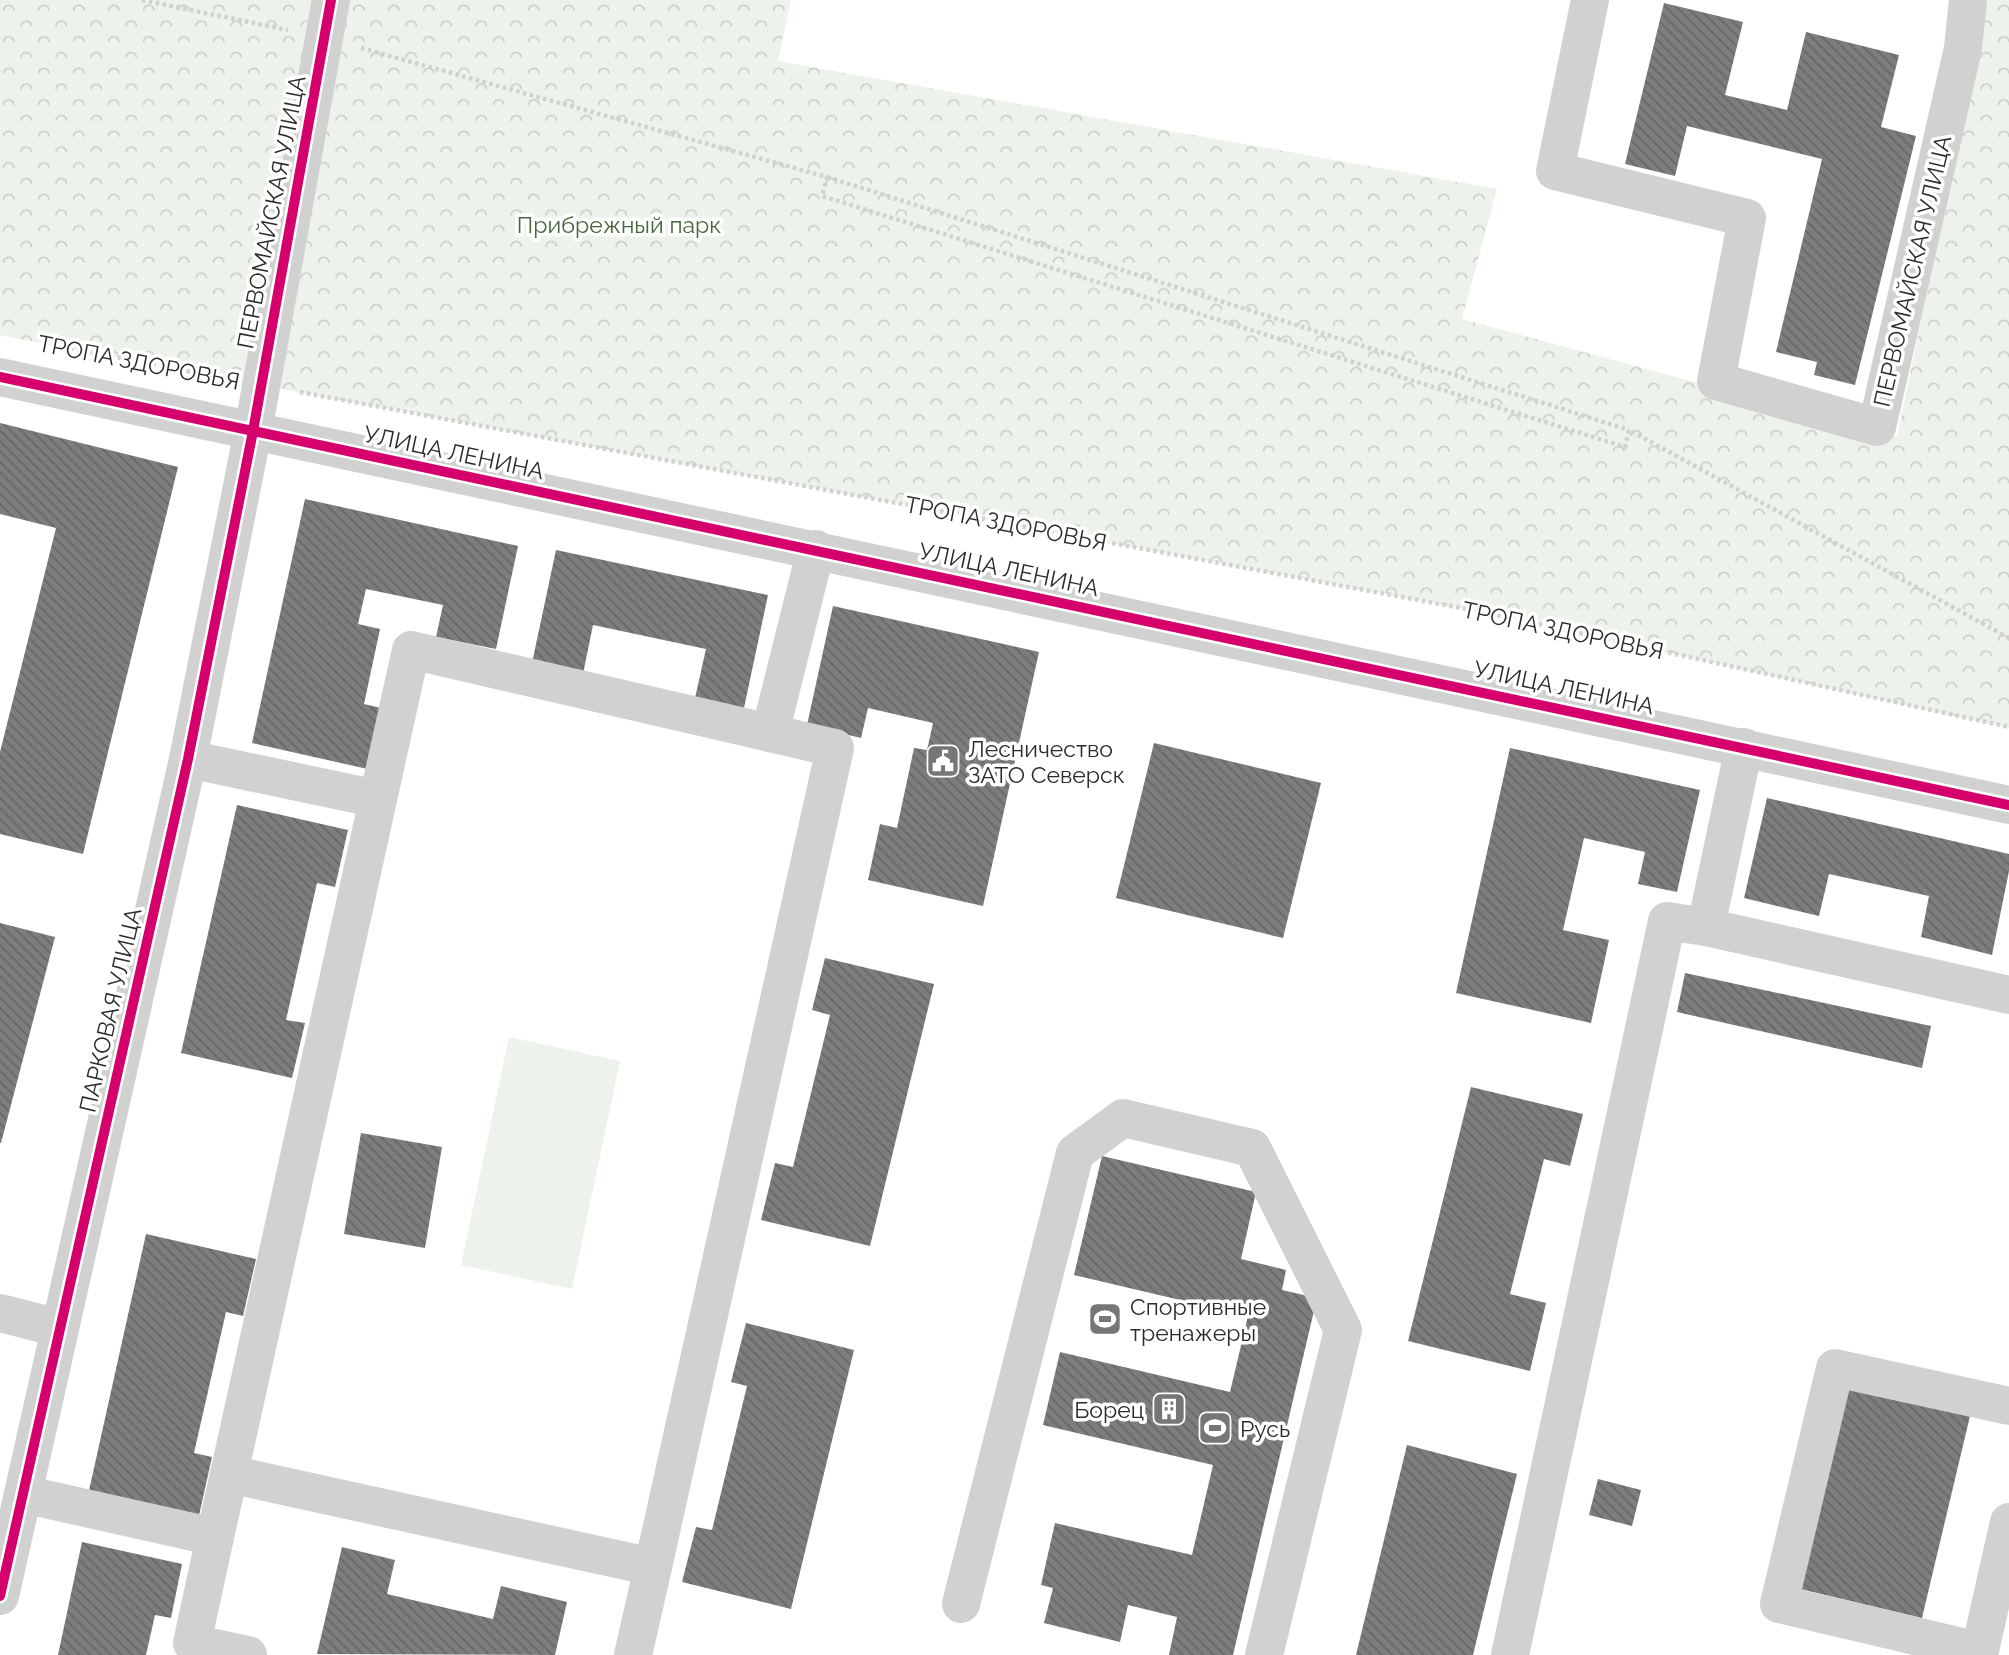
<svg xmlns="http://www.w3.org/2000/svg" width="2009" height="1655" font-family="Raleway,sans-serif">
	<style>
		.forest { fill: url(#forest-crowns) }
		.pitch { fill: #edf3ea }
		.building { fill: url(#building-back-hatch) }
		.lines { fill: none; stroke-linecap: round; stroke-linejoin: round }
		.path { stroke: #d1d1d1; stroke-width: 4.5; stroke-dasharray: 3.5 3.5; stroke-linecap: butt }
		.minor { stroke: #d1d1d1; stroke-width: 38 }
		.cycleway-casing { stroke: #fff; stroke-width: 15 }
		.cycleway { stroke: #d6006c; stroke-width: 10 }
		.labels { text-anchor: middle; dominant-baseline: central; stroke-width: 7; stroke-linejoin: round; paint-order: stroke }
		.street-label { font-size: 23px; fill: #2c2c2c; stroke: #fff }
		.park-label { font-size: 23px; fill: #46663b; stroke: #fff }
		.poi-label { font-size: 23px; fill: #2c2c2c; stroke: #fff; text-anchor: start }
	</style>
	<defs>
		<pattern id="forest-crowns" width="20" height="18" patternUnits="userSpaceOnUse" patternTransform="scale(1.75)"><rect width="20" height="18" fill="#edf3ea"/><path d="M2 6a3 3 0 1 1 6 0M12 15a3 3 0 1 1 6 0" fill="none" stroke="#cbd0c9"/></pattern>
		<pattern id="building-back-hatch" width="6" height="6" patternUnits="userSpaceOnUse" patternTransform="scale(1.75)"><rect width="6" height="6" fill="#7d7d7d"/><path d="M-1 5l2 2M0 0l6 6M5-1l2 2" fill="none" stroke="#676767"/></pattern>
	</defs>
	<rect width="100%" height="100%" fill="#fff"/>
	<!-- forest -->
	<path class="forest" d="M0,0h791l-13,61 719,128 -35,130 435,118 77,-374 9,-63h26v728l-521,-115 -1272,-236 -216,-42z"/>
	<!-- pitch -->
	<path class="pitch" d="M509,1037l111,24 -48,228 -111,-24z"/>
	<!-- building -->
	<g class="building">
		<path d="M1664,3l79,19 -18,73 62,15 19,-78 93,23 -18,72 35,9 -61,249 -41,-10 3,-13 -41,-10 46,-193 -135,-33 -12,50 -50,-12z"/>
		<path d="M0,423l178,44 -95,387 -83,-20v-82l56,-224 -56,-14z"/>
		<path d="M305,499l213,47 -22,103 -60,-12 7,-32 -77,-16 -8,35 22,5 -16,75 21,5 -13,61 -120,-27z"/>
		<path d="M556,550l212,45 -24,113 -49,-10 11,-49 -113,-24 -10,49 -51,-11z"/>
		<path d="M833,606l206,46 -56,254 -115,-26 12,-56 17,4 17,-80 13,2 6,-27 -65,-15 -7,30 -54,-13z"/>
		<path d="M1154,743l167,40 -38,155 -167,-40z"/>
		<path d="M1510,748l190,42 -23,102 -39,-8 7,-32 -61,-14 -21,92 46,10 -18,83 -135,-30z"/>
		<path d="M1767,798l242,56v17l-17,84 -71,-18 8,-41 -100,-22 -10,42 -75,-18z"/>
		<path d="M237,805l111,25 -13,57 -18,-4 -31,137 19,3 -13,55 -111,-25z"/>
		<path d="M0,923l55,14 -54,206h-1z"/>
		<path d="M825,958l109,26 -64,262 -109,-26 14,-57 18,4 37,-152 -18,-5z"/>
		<path d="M1685,973l246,53 -9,42 -245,-56z"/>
		<path d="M1471,1087l112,27 -13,52 -26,-7 -34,135 36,9 -16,68 -122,-30z"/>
		<path d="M361,1133l81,14 -17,101 -81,-14z"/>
		<path d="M1102,1156l154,36 -15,67 45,11 -4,20 35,8 -84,357h-64l8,-38 -49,-12 -8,37 -76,-19 9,-35 -12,-3 14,-62 137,32 21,-90 -170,-40 17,-73 170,40 18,-76 -174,-41z"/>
		<path d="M146,1234l110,25 -13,57 -17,-4 -32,141 18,4 -14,63 -110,-25z"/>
		<path d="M746,1323l108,27 -63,259 -109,-27 14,-55 16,3 35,-144 -16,-4z"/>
		<path d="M1844,1386l126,30 -48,202 -126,-30z"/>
		<path d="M1407,1445l110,29 -44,181h-117z"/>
		<path d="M1598,1479l43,11 -9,36 -43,-11z"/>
		<path d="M82,1542l100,22 -11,54 -16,-3 -9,40h-88z"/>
		<path d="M342,1547l53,13 -8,34 106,25 8,-33 66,16 -12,53 -238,-1z"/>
	</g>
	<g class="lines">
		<!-- path -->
		<g class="path">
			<path d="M142,0l146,30"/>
			<path d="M361,48l466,129 -5,19 803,251 4,-17 380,208"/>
			<path d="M827,177l802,253"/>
			<path d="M63,347l159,31"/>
			<path d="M300,392l1188,221 521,114"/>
		</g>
		<!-- minor -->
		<g class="minor">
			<path d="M1590,0l-35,171 192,47 -31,163 161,46 86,-379 5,-48"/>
			<path d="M0,377l2009,428"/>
			<path d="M770,733l46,-184"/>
			<path d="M188,759l190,40"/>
			<path d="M1706,927l38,-180"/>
			<path d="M0,1313l59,15"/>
			<path d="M229,1474l182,-824 424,98 -182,819"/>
			<path d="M23,1494l192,43 -23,106 56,12"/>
			<path d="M215,1537l14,-63 424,93 -20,88"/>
			<path d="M0,1596l188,-837 65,-328 78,-431"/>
			<path d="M961,1604l114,-451 48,-35 129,30 91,182 -79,325"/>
			<path d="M1979,1651l-200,-47 56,-236 174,38"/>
			<path d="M1510,1655l157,-734 39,6 303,68"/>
			<path d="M1979,1655l30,-133"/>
		</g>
		<defs>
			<g id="cycleway">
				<path d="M0,377l2009,428"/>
				<path d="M0,1596l188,-837 65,-328 78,-431"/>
			</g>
		</defs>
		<!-- cycleway casing -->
		<use href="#cycleway" class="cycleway-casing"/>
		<!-- cycleway -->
		<use href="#cycleway" class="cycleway"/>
	</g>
	<!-- icons -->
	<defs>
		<symbol id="civic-square" viewBox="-11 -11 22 22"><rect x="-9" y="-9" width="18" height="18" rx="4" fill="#767676" stroke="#fff"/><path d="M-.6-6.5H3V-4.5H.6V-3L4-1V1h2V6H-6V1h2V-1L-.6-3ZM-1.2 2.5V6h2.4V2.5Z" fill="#fff"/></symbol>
		<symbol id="stadium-square" viewBox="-11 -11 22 22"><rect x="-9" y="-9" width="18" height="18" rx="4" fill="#767676" stroke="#fff"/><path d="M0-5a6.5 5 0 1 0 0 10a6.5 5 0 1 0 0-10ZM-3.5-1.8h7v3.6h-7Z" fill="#fff"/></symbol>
		<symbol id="building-square" viewBox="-11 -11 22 22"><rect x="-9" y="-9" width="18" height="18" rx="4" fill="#767676" stroke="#fff"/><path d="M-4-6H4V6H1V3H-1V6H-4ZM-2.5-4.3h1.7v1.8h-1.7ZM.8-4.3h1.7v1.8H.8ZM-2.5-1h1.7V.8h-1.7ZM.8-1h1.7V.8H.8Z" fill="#fff"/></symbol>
	</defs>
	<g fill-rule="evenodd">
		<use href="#civic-square" x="924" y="742" width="38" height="38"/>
		<use href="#stadium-square" x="1086" y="1300" width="38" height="38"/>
		<use href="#building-square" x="1150" y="1390" width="38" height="38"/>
		<use href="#stadium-square" x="1196" y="1409" width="38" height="38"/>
	</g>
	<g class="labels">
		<!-- street labels -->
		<g class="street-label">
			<text transform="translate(271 212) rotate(-79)">ПЕРВОМАЙСКАЯ УЛИЦА</text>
			<text transform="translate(1912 271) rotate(-77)">ПЕРВОМАЙСКАЯ УЛИЦА</text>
			<text transform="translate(139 362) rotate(11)">ТРОПА ЗДОРОВЬЯ</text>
			<text transform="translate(454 452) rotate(12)">УЛИЦА ЛЕНИНА</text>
			<text transform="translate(1006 523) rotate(11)">ТРОПА ЗДОРОВЬЯ</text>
			<text transform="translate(1009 569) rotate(12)">УЛИЦА ЛЕНИНА</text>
			<text transform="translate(1563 630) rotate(12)">ТРОПА ЗДОРОВЬЯ</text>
			<text transform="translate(1564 687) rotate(12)">УЛИЦА ЛЕНИНА</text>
			<text transform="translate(110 1010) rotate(-77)">ПАРКОВАЯ УЛИЦА</text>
		</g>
		<!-- park labels -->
		<g class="park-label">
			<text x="619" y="224">Прибрежный парк</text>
		</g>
		<!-- poi labels -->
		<g class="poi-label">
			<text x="968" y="748">Лесничество<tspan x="968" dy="26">ЗАТО Северск</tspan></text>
			<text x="1130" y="1306">Спортивные<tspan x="1130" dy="26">тренажеры</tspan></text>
			<text x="1144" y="1409" text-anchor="end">Борец</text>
			<text x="1240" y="1428">Русь</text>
		</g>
	</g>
</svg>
